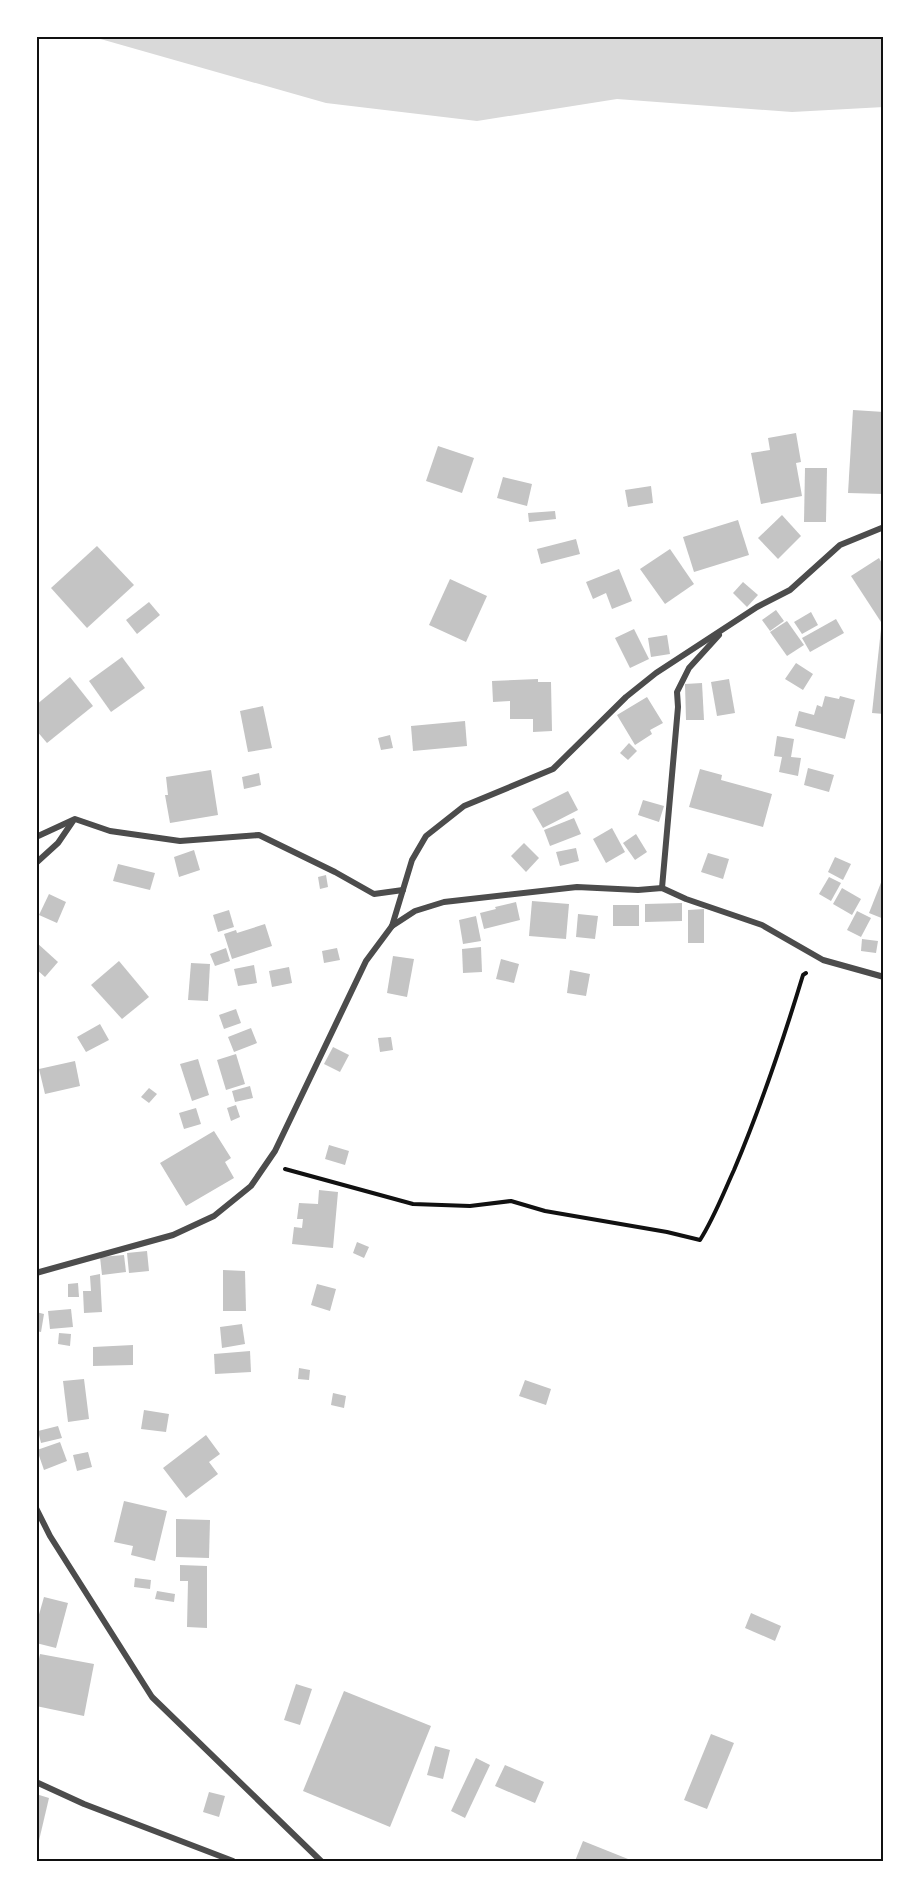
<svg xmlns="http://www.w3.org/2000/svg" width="920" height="1897" font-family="Rubik,sans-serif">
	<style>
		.water { fill: #d9d9d9 }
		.building { fill: #c4c4c4 }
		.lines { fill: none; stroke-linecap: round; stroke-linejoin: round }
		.path { stroke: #111; stroke-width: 4 }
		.minor { stroke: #4c4c4c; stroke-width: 6 }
		.neatline { fill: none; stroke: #111; stroke-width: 2 }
	</style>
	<rect width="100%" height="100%" fill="#fff"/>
	<!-- water -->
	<path class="water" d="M90,36h794v71l-92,5 -175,-13 -140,22 -151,-18z"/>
	<!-- building -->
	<g class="building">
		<path d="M853,410l31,2v82l-36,-1z"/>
		<path d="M796,433l5,29 -5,1 6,33 -41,8 -10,-51 19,-3 -2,-12z"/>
		<path d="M438,446l36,12 -12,35 -36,-12z"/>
		<path d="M805,468h22l-1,54h-22z"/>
		<path d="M503,477l29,7 -5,22 -30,-8z"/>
		<path d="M651,486l2,17 -25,4 -3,-17z"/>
		<path d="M555,511l1,8 -27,3 -1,-9z"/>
		<path d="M782,515l19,21 -23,23 -20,-21z"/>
		<path d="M738,520l11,35 -55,17 -11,-35z"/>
		<path d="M576,539l4,15 -39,10 -4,-15z"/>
		<path d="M97,546l37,39 -47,43 -36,-40z"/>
		<path d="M670,549l24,35 -29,20 -25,-35z"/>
		<path d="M879,558l5,9v53l-3,2 -30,-46z"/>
		<path d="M619,569l13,32 -20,8 -6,-16 -13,6 -7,-17z"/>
		<path d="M450,579l37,17 -21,46 -37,-17z"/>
		<path d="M743,582l15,13 -11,12 -14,-14z"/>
		<path d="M149,602l11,13 -23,19 -11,-14z"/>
		<path d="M776,610l8,11 -14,10 -8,-11z"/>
		<path d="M811,612l7,13 -16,9 -8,-12z"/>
		<path d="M836,619l8,14 -34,19 -8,-14z"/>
		<path d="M787,621l17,24 -17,11 -17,-24z"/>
		<path d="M634,629l15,30 -19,9 -15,-30z"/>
		<path d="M881,629h3v85l-12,-1z"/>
		<path d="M667,635l3,19 -19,3 -3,-19z"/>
		<path d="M122,657l23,31 -34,24 -22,-31z"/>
		<path d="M796,663l17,11 -10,16 -18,-11z"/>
		<path d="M70,677l23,29 -46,37 -11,-13v-25z"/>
		<path d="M538,679v3h13l1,49 -19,1v-13h-23v-18l-17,1 -1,-21z"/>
		<path d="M729,679l6,34 -18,3 -6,-34z"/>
		<path d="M702,683l2,37h-18l-1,-36z"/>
		<path d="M825,696l14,3 1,-3 15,4 -10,39 -50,-13 4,-15 15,4 3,-10 5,2z"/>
		<path d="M647,697l16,26 -13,7 2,4 -17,11 -18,-30z"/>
		<path d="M263,706l9,42 -24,4 -8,-41z"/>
		<path d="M465,721l2,25 -54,5 -2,-25z"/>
		<path d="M390,735l3,13 -12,2 -3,-12z"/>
		<path d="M777,736l17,3 -3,18 10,1 -3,18 -19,-4 3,-15 -8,-1z"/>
		<path d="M629,743l8,8 -9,9 -8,-7z"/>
		<path d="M808,768l26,7 -5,17 -25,-7z"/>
		<path d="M700,769l22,6 -1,5 51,14 -9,33 -74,-20z"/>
		<path d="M211,770l7,45 -48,8 -5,-28h3l-2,-18z"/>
		<path d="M259,773l2,12 -17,4 -2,-12z"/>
		<path d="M568,791l10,19 -35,18 -11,-19z"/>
		<path d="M643,800l21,6 -5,16 -21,-7z"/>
		<path d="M574,818l7,16 -31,12 -6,-16z"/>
		<path d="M612,828l13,24 -19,11 -13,-24z"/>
		<path d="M636,834l11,18 -12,8 -12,-17z"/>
		<path d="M524,843l15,15 -13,14 -15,-16z"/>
		<path d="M576,848l3,13 -19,5 -4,-14z"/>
		<path d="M194,850l6,20 -21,7 -5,-20z"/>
		<path d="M708,853l21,6 -6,20 -22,-7z"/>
		<path d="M835,857l16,7 -8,16 -15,-8z"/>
		<path d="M118,864l37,9 -5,17 -37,-9z"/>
		<path d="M326,875l2,12 -8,2 -2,-12z"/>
		<path d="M884,875v44l-15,-6z"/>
		<path d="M829,877l12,6 -10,18 -12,-7z"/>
		<path d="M842,888l19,11 -9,16 -19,-11z"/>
		<path d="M49,894l17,8 -9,21 -18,-8z"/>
		<path d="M532,901l37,3 -3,35 -37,-3z"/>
		<path d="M516,902l4,18 -36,9 -4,-16 16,-4 -1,-2z"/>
		<path d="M682,903v18l-37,1v-18z"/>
		<rect x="613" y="905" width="26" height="21"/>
		<path d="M704,909v34h-16v-33z"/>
		<path d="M229,910l5,17 -16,5 -5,-17z"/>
		<path d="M857,911l14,7 -10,19 -14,-7z"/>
		<path d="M578,914l20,2 -3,23 -19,-2z"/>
		<path d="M476,916l5,25 -18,3 -4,-24z"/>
		<path d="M265,924l7,22 -40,13 -8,-25 12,-4 1,3z"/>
		<path d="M862,939l16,2 -2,12 -15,-2z"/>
		<path d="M36,942l22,20 -13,15 -9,-8z"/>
		<path d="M481,947l1,25 -19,1 -1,-24z"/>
		<path d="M226,948l4,13 -15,5 -5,-12z"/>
		<path d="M337,948l3,12 -16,3 -2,-12z"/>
		<path d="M393,956l21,3 -7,38 -20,-4z"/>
		<path d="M501,959l18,5 -5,19 -18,-4z"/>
		<path d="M119,961l30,36 -27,22 -31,-34z"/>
		<path d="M191,963l19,1 -2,37 -20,-1z"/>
		<path d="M254,965l3,18 -19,3 -4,-17z"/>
		<path d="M289,967l3,16 -20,4 -3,-16z"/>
		<path d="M570,970l20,4 -4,22 -19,-3z"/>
		<path d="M236,1009l5,14 -17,6 -5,-14z"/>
		<path d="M100,1024l9,16 -23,12 -9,-15z"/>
		<path d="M251,1028l6,15 -23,9 -6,-15z"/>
		<path d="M391,1037l2,13 -13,2 -2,-14z"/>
		<path d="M333,1047l16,8 -9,17 -16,-8z"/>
		<path d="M236,1054l9,30 -19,6 -9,-30z"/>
		<path d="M198,1059l11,36 -17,6 -12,-37z"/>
		<path d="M75,1061l5,25 -35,8 -6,-25z"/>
		<path d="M250,1086l3,12 -18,4 -3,-11z"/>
		<path d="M149,1088l8,6 -8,9 -8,-6z"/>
		<path d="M236,1105l4,12 -9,4 -4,-13z"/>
		<path d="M196,1108l5,16 -17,5 -5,-16z"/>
		<path d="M214,1131l17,27 -6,4 9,16 -48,28 -26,-43z"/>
		<path d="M329,1145l20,6 -4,14 -20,-6z"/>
		<path d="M319,1190l19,2 -5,56 -41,-4 2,-17 8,1 1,-9h-6l2,-16 19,1z"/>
		<path d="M357,1242l12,5 -5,11 -11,-5z"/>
		<path d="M147,1251l2,20 -20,2 -2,-20z"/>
		<path d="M124,1255l2,17 -24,3 -2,-18z"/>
		<path d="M223,1270l22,1 1,40h-23z"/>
		<path d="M100,1274l2,38 -18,1 -1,-22h8l-1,-15z"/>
		<path d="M78,1283l1,14h-11v-13z"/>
		<path d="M317,1284l19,5 -6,22 -19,-6z"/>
		<path d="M71,1309l2,18 -23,2 -2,-18z"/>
		<path d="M36,1312l8,2 -3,18 -5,-1z"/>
		<path d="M242,1324l3,20 -23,4 -2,-21z"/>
		<path d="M59,1333l12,1 -1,12 -12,-2z"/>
		<path d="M133,1345v20l-40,1v-19z"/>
		<path d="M250,1351l1,21 -36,2 -1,-20z"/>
		<path d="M299,1368l11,2 -1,10 -11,-1z"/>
		<path d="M84,1379l5,40 -21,3 -5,-41z"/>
		<path d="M525,1380l26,9 -5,16 -27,-9z"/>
		<path d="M333,1393l13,3 -2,12 -13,-3z"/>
		<path d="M144,1410l25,4 -3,18 -25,-3z"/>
		<path d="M58,1426l4,12 -21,5 -3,-12z"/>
		<path d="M206,1435l14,19 -11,8 9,12 -32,24 -23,-30z"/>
		<path d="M60,1442l7,19 -23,9 -7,-20z"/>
		<path d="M88,1452l4,15 -15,4 -4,-16z"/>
		<path d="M124,1501l43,10 -12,50 -24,-6 2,-9 -19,-4z"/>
		<path d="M176,1519l34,1 -1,38 -33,-1z"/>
		<path d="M180,1565l27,1v62l-20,-1 1,-46h-8z"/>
		<path d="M135,1578l16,2 -1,9 -16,-2z"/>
		<path d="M157,1591l18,3 -1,8 -19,-3z"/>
		<path d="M44,1597l24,6 -12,45 -20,-5v-18z"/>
		<path d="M751,1613l30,13 -6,15 -30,-13z"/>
		<path d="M40,1654l54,10 -10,52 -48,-10v-33z"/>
		<path d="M296,1684l16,5 -12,36 -16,-5z"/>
		<path d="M344,1691l87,35 -41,101 -87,-36z"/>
		<path d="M711,1734l23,9 -27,66 -23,-9z"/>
		<path d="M435,1746l15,4 -7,29 -16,-4z"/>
		<path d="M476,1758l14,7 -25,53 -14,-7z"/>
		<path d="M505,1765l39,17 -9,21 -40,-17z"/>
		<path d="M209,1792l16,4 -6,21 -16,-5z"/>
		<path d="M36,1794l13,4 -12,51 -1,-1z"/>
		<path d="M583,1841l50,20h-58z"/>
	</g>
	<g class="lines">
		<!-- path -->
		<path class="path" d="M285,1169l128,35 57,2 41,-5 34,10 122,21 33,8c14,-22 23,-46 34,-70 27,-64 49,-129 69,-195l3,-2"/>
		<!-- minor -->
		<g class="minor">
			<path d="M36,837l39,-18 35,12 70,10 79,-6 76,37 39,22 29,-4"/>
			<path d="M36,863l22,-20 15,-22"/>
			<path d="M662,888l16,-181 -1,-15 12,-24 30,-33"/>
			<path d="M392,926l23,-15 29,-9 133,-15 61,3 24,-2 24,11 76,26 61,35 61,17"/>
			<path d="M36,1273l137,-38 41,-19 37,-30 24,-35 91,-190 26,-35 20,-66 14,-24 38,-30 89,-37 73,-72 30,-24 101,-66 33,-17 50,-45 44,-18"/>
			<path d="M36,1508l14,28 102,161 169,164"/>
			<path d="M36,1782l48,22 149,57"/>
		</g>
	</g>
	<!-- border -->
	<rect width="920" height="1897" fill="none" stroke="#ffffff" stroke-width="75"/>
	<rect x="38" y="38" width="844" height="1822" class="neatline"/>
</svg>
